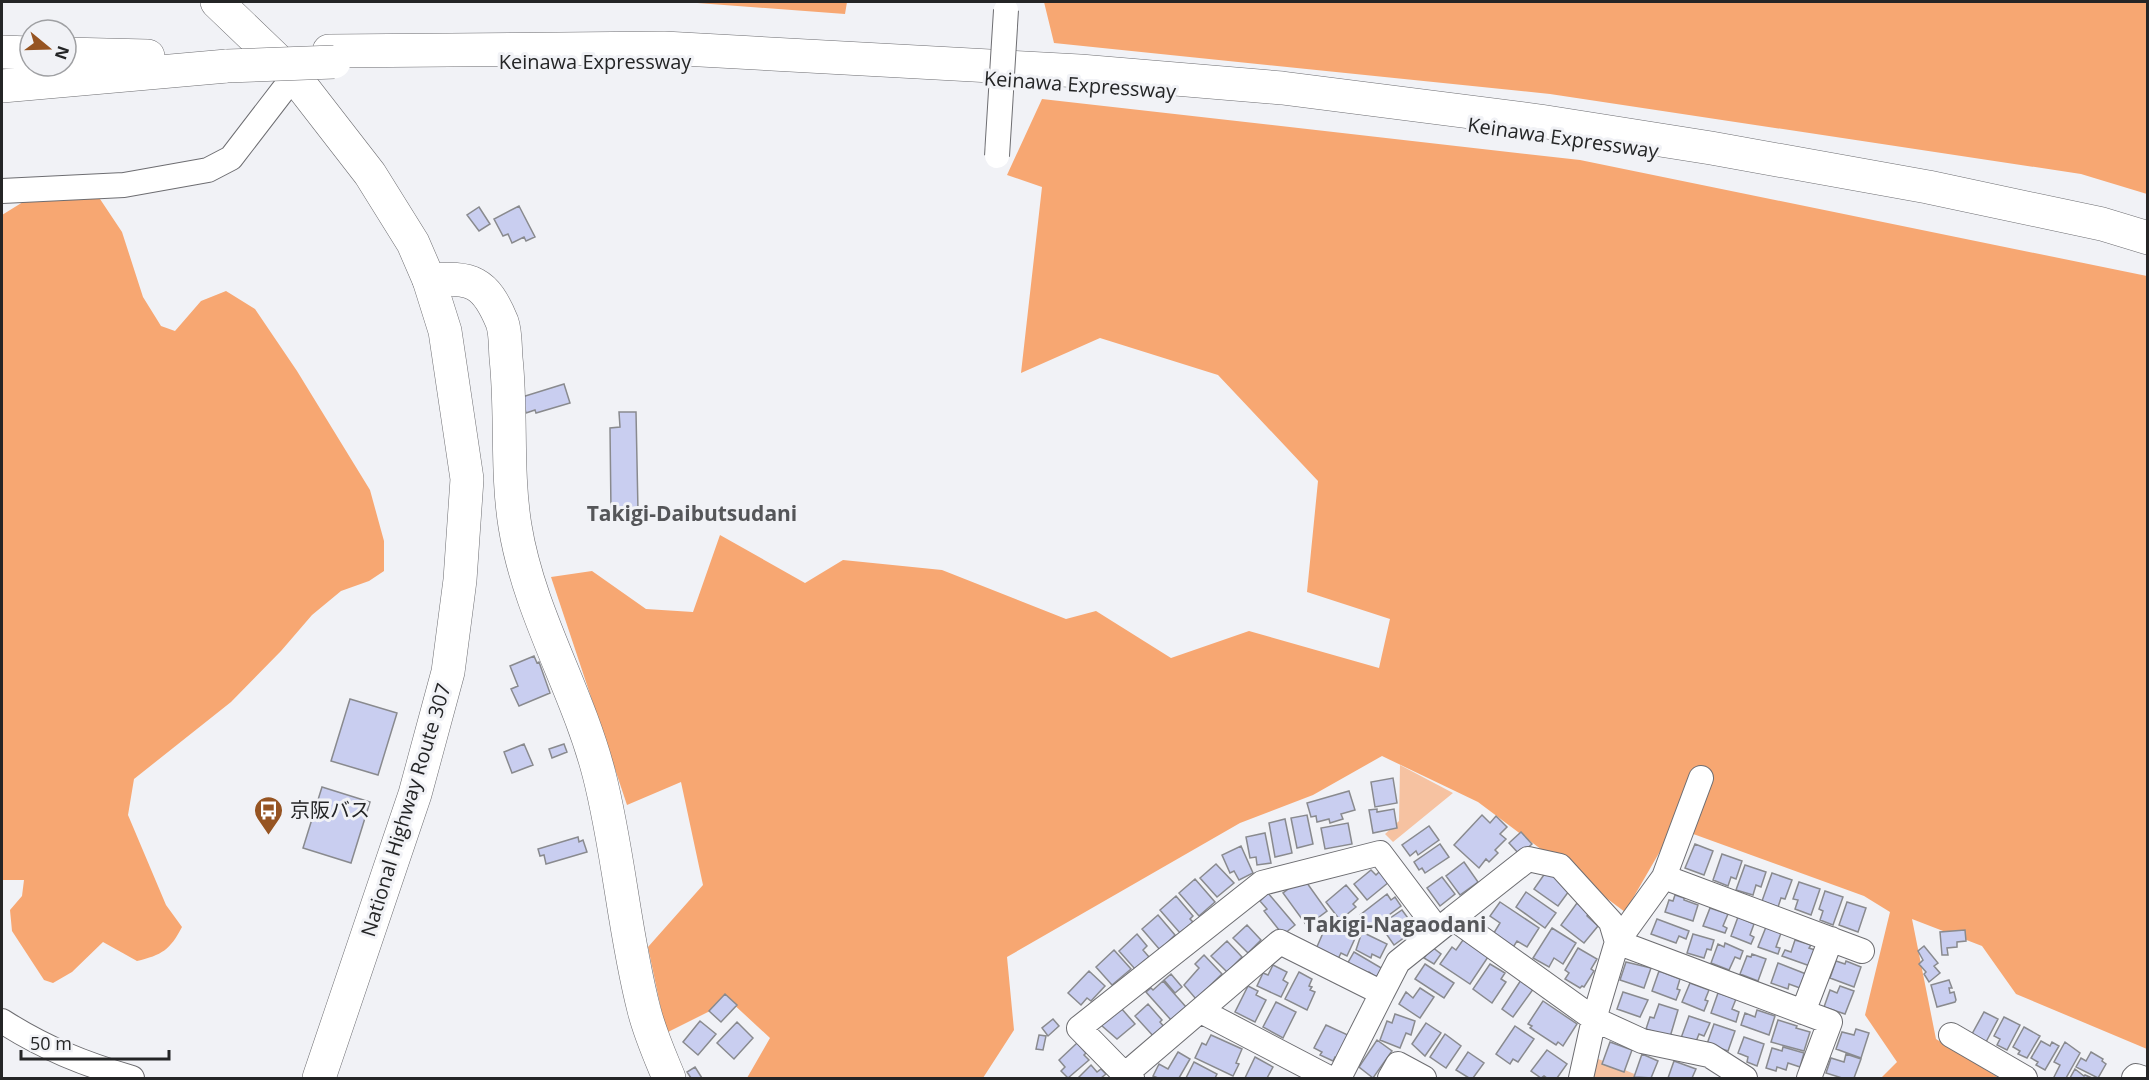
<svg xmlns="http://www.w3.org/2000/svg" width="2149" height="1080" viewBox="0 0 2149 1080" font-family="'Open Sans','Noto Sans JP',sans-serif">
	<rect width="100%" height="100%" fill="#f1f2f6"/>
	<path fill="#f6c2a1" d="M1400,765L1453,793L1393,842L1385,834L1399,821Z
		M1596,1058L1644,1078H1589Z"/>
	<path fill="#f7a772" d="M684,2H847L845,14Z
		M1044,2H2147V194L2081,174L1550,94L1054,43Z
		M1042,99L1580,160L2147,276V1049L2016,994L1982,946L1912,919L1936,1039L1999,1078H1881L1897,1062L1865,1015L1890,912L1864,896L1674,827L1625,912L1478,802L1382,756L1313,795L1240,823L1007,957L1014,1030L983,1078H747L770,1038L730,1001L666,1033L648,947L703,885L681,782L627,805L551,577L592,571L646,609L693,612L720,535L805,583L843,560L942,570L1066,619L1096,611L1171,658L1249,631L1379,668L1390,619L1307,592L1318,481L1218,375L1100,338L1021,373L1042,187L1007,175Z
		M55,192L98,196L122,232L143,297L161,326L175,331L201,301L226,291L255,309L297,371L370,490L384,541V571L369,581L341,591L312,615L281,651L231,702L134,779L128,815L166,905L182,927C170,950 162,955 137,961L103,942L72,972L53,983L44,980L12,931L10,910L22,896L24,880H2V215L23,202Z"/>
	<path fill="#c9cef0" stroke="#898a8e" stroke-width="1.5" d="M519,206L535,237L526,241L524,237L512,243L508,234L503,236L494,219Z
		M479,207L490,224L479,231L467,215Z
		M564,384L570,403L536,413L535,410L526,413L522,397Z
		M619,412H636L638,511H611L610,428L620,427Z
		M534,656L537,663L539,662L550,693L519,706L511,689L518,686L510,666Z
		M350,699L397,713L378,775L331,761Z
		M524,744L533,765L512,773L504,752Z
		M564,744L567,752L552,758L549,749Z
		M1393,778L1397,803L1375,807L1371,782Z
		M322,787L370,802L351,863L303,848Z
		M1349,791L1355,810L1341,814L1343,819L1330,823L1329,819L1317,822L1316,816L1311,817L1307,803Z
		M1377,809V812L1394,809L1397,828L1373,833L1369,810Z
		M1307,815L1313,844L1297,848L1291,818Z
		M1482,815L1490,823L1496,816L1507,827L1500,834L1506,839L1495,850L1498,853L1489,862L1486,859L1479,868L1454,845Z
		M1285,819L1292,853L1275,857L1269,823Z
		M1348,823L1352,844L1325,849L1321,828Z
		M1429,826L1439,840L1418,855L1416,851L1410,856L1402,845Z
		M1521,832L1532,844L1520,855L1509,843Z
		M1265,833L1271,863L1257,865L1256,857L1250,858L1246,837Z
		M578,837L579,842L583,840L587,852L546,864L544,855L540,856L538,849Z
		M1440,844L1449,857L1425,873L1422,868L1419,870L1414,862Z
		M1695,844L1713,851L1704,875L1685,868Z
		M1241,846L1253,873L1239,880L1234,871L1230,873L1222,855Z
		M1722,854L1742,861L1736,879L1731,877L1728,886L1713,880Z
		M1464,862L1478,882L1460,895L1446,876Z
		M1216,864L1234,883L1217,897L1200,878Z
		M1745,865L1766,872L1761,887L1756,885L1753,895L1736,890Z
		M1548,869L1569,891L1558,906L1534,889Z
		M1371,870L1376,875L1380,871L1389,882L1367,900L1354,884Z
		M1772,873L1792,880L1785,899L1781,898L1778,907L1762,901Z
		M1442,877L1455,894L1440,906L1427,888Z
		M1195,879L1215,902L1199,916L1179,893Z
		M1299,881L1303,885L1307,883L1327,911L1307,926L1283,893Z
		M1799,882L1820,889L1811,915L1795,909L1798,900L1793,899Z
		M1346,885L1358,899L1353,904L1356,907L1340,920L1326,902Z
		M1825,891L1843,897L1833,925L1820,920L1823,911L1819,909Z
		M1526,892L1556,913L1545,928L1516,907Z
		M1268,893L1295,925L1283,935L1264,911L1267,909L1260,901Z
		M1387,894L1391,900L1395,897L1401,906L1370,929L1360,915Z
		M1675,895L1684,898V900L1698,905L1693,921L1665,912L1669,900L1673,901Z
		M1176,896L1193,916L1190,919L1193,922L1180,933L1160,910Z
		M1500,902L1539,928L1527,947L1517,941L1512,949L1492,936L1500,923L1490,916Z
		M1847,902L1866,908L1858,932L1839,925Z
		M1577,903L1589,913L1587,916L1598,926L1584,943L1561,925Z
		M1710,908L1728,914L1723,926L1727,928L1725,933L1703,926Z
		M1402,910L1416,929L1394,945L1380,925Z
		M1158,915L1175,935L1160,950L1142,929Z
		M1738,917L1754,924L1750,935L1754,937L1751,944L1731,936Z
		M1657,919L1689,931L1686,939L1679,936L1676,943L1651,934Z
		M1247,925L1261,940L1248,953L1233,938Z
		M1338,925L1357,934L1347,956L1341,953L1338,959L1316,949L1326,926L1335,930Z
		M1766,927L1781,933L1776,947L1780,948L1778,954L1758,947Z
		M1552,928L1576,943L1563,964L1554,958L1549,967L1533,958Z
		M1965,930L1966,941L1957,942V947L1947,948L1948,955H1942L1940,932Z
		M1362,932L1387,944L1380,958L1372,954L1371,958L1356,950Z
		M1137,934L1147,946L1143,950L1149,957L1135,969L1119,951Z
		M1693,934L1714,940L1711,950L1707,949L1704,958L1687,953Z
		M1463,940L1488,957L1470,984L1440,964L1452,947L1456,950Z
		M1795,940L1811,945L1809,948L1815,950L1810,966L1782,956L1785,950L1791,952Z
		M1227,941L1242,957L1227,972L1211,956Z
		M1725,943L1743,951L1740,959L1735,957L1729,970L1711,963L1718,944L1724,947Z
		M1924,946L1938,963L1934,966L1940,973L1929,982L1924,974L1926,972L1919,964L1923,960L1918,951Z
		M1432,947L1441,954L1434,964L1424,958Z
		M1578,948L1597,959L1591,969L1594,971L1584,987L1582,986L1580,988L1565,979L1569,973L1565,970Z
		M1114,950L1131,969L1112,985L1096,967Z
		M1354,952L1383,969L1378,978L1369,972L1366,978L1346,966Z
		M1752,954L1766,959L1758,981L1740,974L1747,956L1751,957Z
		M1204,955L1222,974L1196,999L1184,985L1199,968L1195,964Z
		M1836,961L1845,964L1846,961L1861,967L1854,987L1830,978Z
		M1626,962L1651,968L1644,988L1620,980Z
		M1778,963L1806,974L1800,988L1789,984L1788,989L1771,983Z
		M1425,964L1454,983L1444,998L1415,979Z
		M1490,964L1505,973L1501,979L1506,982L1492,1003L1473,989Z
		M1273,965L1287,972L1283,980L1288,983L1281,997L1257,986L1263,973L1268,975Z
		M1089,971L1105,986L1091,1001L1087,998L1081,1005L1068,993Z
		M1659,971L1680,979L1677,989L1680,990L1676,1000L1652,991Z
		M1299,972L1312,979L1309,986L1312,987L1310,990L1315,992L1307,1010L1285,999Z
		M1171,974L1182,987L1175,993L1164,980Z
		M1521,980L1534,988L1513,1017L1502,1009Z
		M1949,980L1952,988H1949L1950,993L1954,992L1956,1000L1955,1002L1937,1007L1931,985Z
		M1163,981L1186,1007L1171,1020L1146,992L1151,988L1153,990Z
		M1690,983L1709,990L1705,1000L1708,1001L1704,1011L1682,1002Z
		M1248,986L1258,991L1256,995L1266,1000L1255,1022L1235,1012Z
		M1840,986L1854,991L1845,1014L1824,1007L1830,990L1837,993Z
		M1420,988L1434,997L1420,1018L1399,1004L1406,992L1413,998Z
		M1623,992L1648,1000L1640,1017L1617,1009Z
		M1718,993L1736,999L1732,1009L1739,1012L1736,1022L1711,1013Z
		M725,994L737,1005L721,1022L709,1011Z
		M1543,1001L1577,1024L1563,1046L1558,1042L1556,1045L1530,1028L1532,1026L1528,1024Z
		M1276,1002L1296,1012L1283,1038L1263,1027Z
		M1148,1004L1162,1020L1160,1022L1165,1028L1155,1038L1135,1016Z
		M1659,1004L1678,1010L1670,1037L1646,1029L1650,1017L1654,1018Z
		M1121,1008L1135,1024L1117,1039L1101,1025Z
		M1757,1010L1775,1016L1769,1035L1741,1025L1745,1013L1755,1017Z
		M1984,1012L1998,1019L1986,1042L1972,1034Z
		M1395,1014L1415,1021L1411,1035L1406,1033L1400,1048L1380,1040L1387,1021L1392,1023Z
		M1689,1016L1710,1023L1704,1036L1699,1034L1695,1044L1681,1038Z
		M2004,1017L2020,1025L2007,1050L1997,1045L2000,1039L1994,1036Z
		M1053,1019L1059,1026L1048,1036L1042,1028Z
		M1778,1020L1797,1026L1796,1028L1810,1032L1804,1051L1771,1042Z
		M700,1021L716,1034L698,1055L683,1042Z
		M737,1022L753,1038L734,1059L717,1043Z
		M1426,1023L1441,1033L1425,1056L1412,1044Z
		M1714,1024L1735,1031L1728,1051L1707,1044Z
		M1326,1025L1350,1036L1339,1059L1335,1057L1333,1061L1320,1055L1322,1052L1314,1048Z
		M1515,1026L1534,1039L1518,1062L1513,1059L1510,1064L1496,1054Z
		M2024,1027L2040,1036L2027,1058L2018,1054L2020,1051L2013,1047Z
		M1856,1029L1869,1033L1861,1058L1836,1049L1842,1032L1854,1035Z
		M1445,1034L1461,1046L1446,1068L1430,1057Z
		M1039,1035L1046,1036L1043,1050L1036,1049Z
		M1211,1035L1242,1049L1236,1063L1239,1064L1233,1076L1195,1058L1202,1043L1206,1045Z
		M1744,1037L1764,1044L1757,1066L1747,1062L1748,1057L1738,1053Z
		M1377,1040L1392,1051L1373,1078L1359,1067Z
		M2041,1041L2050,1046L2052,1042L2059,1046L2045,1070L2036,1065L2038,1062L2031,1058Z
		M1610,1042L1632,1050L1624,1072L1602,1064Z
		M2065,1042L2080,1053L2066,1078H2057L2054,1077L2060,1065L2054,1062Z
		M1077,1043L1086,1053L1084,1055L1089,1060L1068,1078L1061,1071L1065,1067L1059,1060Z
		M1783,1047L1804,1053L1800,1067L1788,1063L1786,1070L1777,1067L1776,1071L1766,1068L1772,1048L1782,1051Z
		M1547,1050L1567,1064L1557,1078H1547L1544,1076L1541,1078L1531,1071Z
		M1178,1052L1190,1059L1179,1078H1158L1153,1076L1159,1064L1168,1069Z
		M1468,1052L1484,1063L1473,1078H1469L1456,1070Z
		M2091,1052L2103,1059L2102,1061L2106,1064L2098,1078L2076,1067L2081,1058L2086,1061Z
		M1642,1054L1658,1061L1651,1078H1653L1634,1077Z
		M1846,1054L1861,1059L1854,1078H1842L1826,1073L1831,1058L1844,1062Z
		M1255,1057L1273,1067L1267,1078H1245Z
		M1674,1061L1696,1069L1692,1078H1668Z
		M1194,1062L1217,1074L1215,1078H1186Z
		M1091,1065L1097,1072L1101,1069L1106,1074L1101,1078H1078Z
		M695,1067L702,1078H691L687,1072Z
		M2075,1069L2084,1076L2085,1075L2092,1078H2070Z"/>
	<g fill="none" stroke-linecap="round" stroke-linejoin="round">
		<defs>
			<path id="street" d="M2,191L124,185L208,170L231,158L294,76
				M1664,877L1862,951
				M1453,918L1528,859L1560,866L1611,922L1617,942L1830,1022L1809,1078
				M1201,1011L1329,1078
				M1803,1012L1831,939
				M2,1021C44,1048 84,1064 132,1078
				M1951,1035L2025,1078
				M1121,1078L1280,942L1382,993L1398,962L1453,918L1594,1019L1642,1041L1709,1055L1745,1078
				M1132,1078L1125,1075L1079,1028L1262,883L1380,853L1438,930
				M1339,1078L1382,993
				M1390,1078L1398,1064L1424,1078
				M1581,1078L1594,1019L1617,942L1664,877L1701,778
				M2134,1078L2136,1076L2142,1078"/>
			<path id="secondary" d="M429,280C472,277 485,281 502,322C506,333 505,347 506,358C512,414 506,470 515,526C529,613 577,689 599,774C619,852 624,933 644,1010C650,1034 660,1056 669,1078"/>
			<path id="highway" d="M217,2L294,76L370,174L413,243L429,280L445,331L467,479L460,580L448,672L415,794L319,1078
				M329,51L664,48L1080,71L1282,88L1540,121L1711,148L1928,187L2102,224L2148,238
				M2,52L30,53
				M66,54L148,56
				M2,86L227,66"/>
		</defs>
		<use href="#street" stroke="#6d6d71" stroke-width="26"/>
		<use href="#secondary" stroke="#6d6d71" stroke-width="34"/>
		<use href="#highway" stroke="#6d6d71" stroke-width="34"/>
		<use href="#street" stroke="#fff" stroke-width="24"/>
		<use href="#secondary" stroke="#fff" stroke-width="33"/>
		<use href="#highway" stroke="#fff" stroke-width="33"/>
		<defs>
			<path id="street-bridge" d="M997,156L1006,10"/>
			<path id="highway-bridge" d="M227,66L334,62"/>
		</defs>
		<use href="#street-bridge" stroke="#6d6d71" stroke-width="26" stroke-linecap="butt"/>
		<use href="#highway-bridge" stroke="#6d6d71" stroke-width="34" stroke-linecap="butt"/>
		<use href="#street-bridge" stroke="#fff" stroke-width="24"/>
		<use href="#highway-bridge" stroke="#fff" stroke-width="33"/>
	</g>
	<defs>
		<symbol id="bus-pin" viewBox="-11 -11 22 30"><path d="M0 17L-7.5 6A9.5 9.5 0 1 1 7.5 6Z" fill="#965422" stroke="#f1f2f6"/><path d="M-5-6H5V4H4V6H2V4H-2V6H-4V4H-5ZM-3.5-4V0h7V-4ZM-3.5 1.2v1.5H-2V1.2ZM2 1.2v1.5H3.5V1.2Z" fill="#fff"/></symbol>
	</defs>
	<g fill-rule="evenodd">
		<use href="#bus-pin" x="252" y="794" width="33" height="45"/>
	</g>
	<g text-anchor="middle" stroke-width="6" stroke-linejoin="round" paint-order="stroke">
		<g font-size="20" fill="#242526" stroke="#f1f2f6">
			<text x="595" y="69">Keinawa Expressway</text>
			<text transform="translate(1080 85) rotate(4)" y="7">Keinawa Expressway</text>
			<text transform="translate(1563 138) rotate(8)" y="7">Keinawa Expressway</text>
			<text transform="translate(406 810) rotate(-73)" y="7">National Highway Route 307</text>
		</g>
		<g font-size="20" fill="#242526" stroke="#f1f2f6" text-anchor="start">
			<text x="290" y="817">京阪バス</text>
		</g>
		<g font-size="21" font-weight="bold" fill="#555659" stroke="#f1f2f6">
			<text x="692" y="521">Takigi-Daibutsudani</text>
			<text x="1395" y="932">Takigi-Nagaodani</text>
		</g>
	</g>
	<rect width="2149" height="1080" fill="none" stroke="#242526" stroke-width="6"/>
	<g transform="translate(48 48) rotate(109)"><circle r="28" fill="#f1f2f6" stroke="#9fa0a3" stroke-width="1.5"/>
	<path d="M0-4.5L10 22L0 15L-10 22Z" fill="#965422"/>
	<text y="-9" font-size="16" font-weight="bold" text-anchor="middle" fill="#242526">N</text>
	</g>
	<path d="M21 1050v9h148v-9" fill="none" stroke="#242526" stroke-width="3"/>
	<text x="30" y="1050" font-size="18" fill="#242526" stroke="#f1f2f6" stroke-width="4.5" paint-order="stroke">50 m</text>
</svg>
